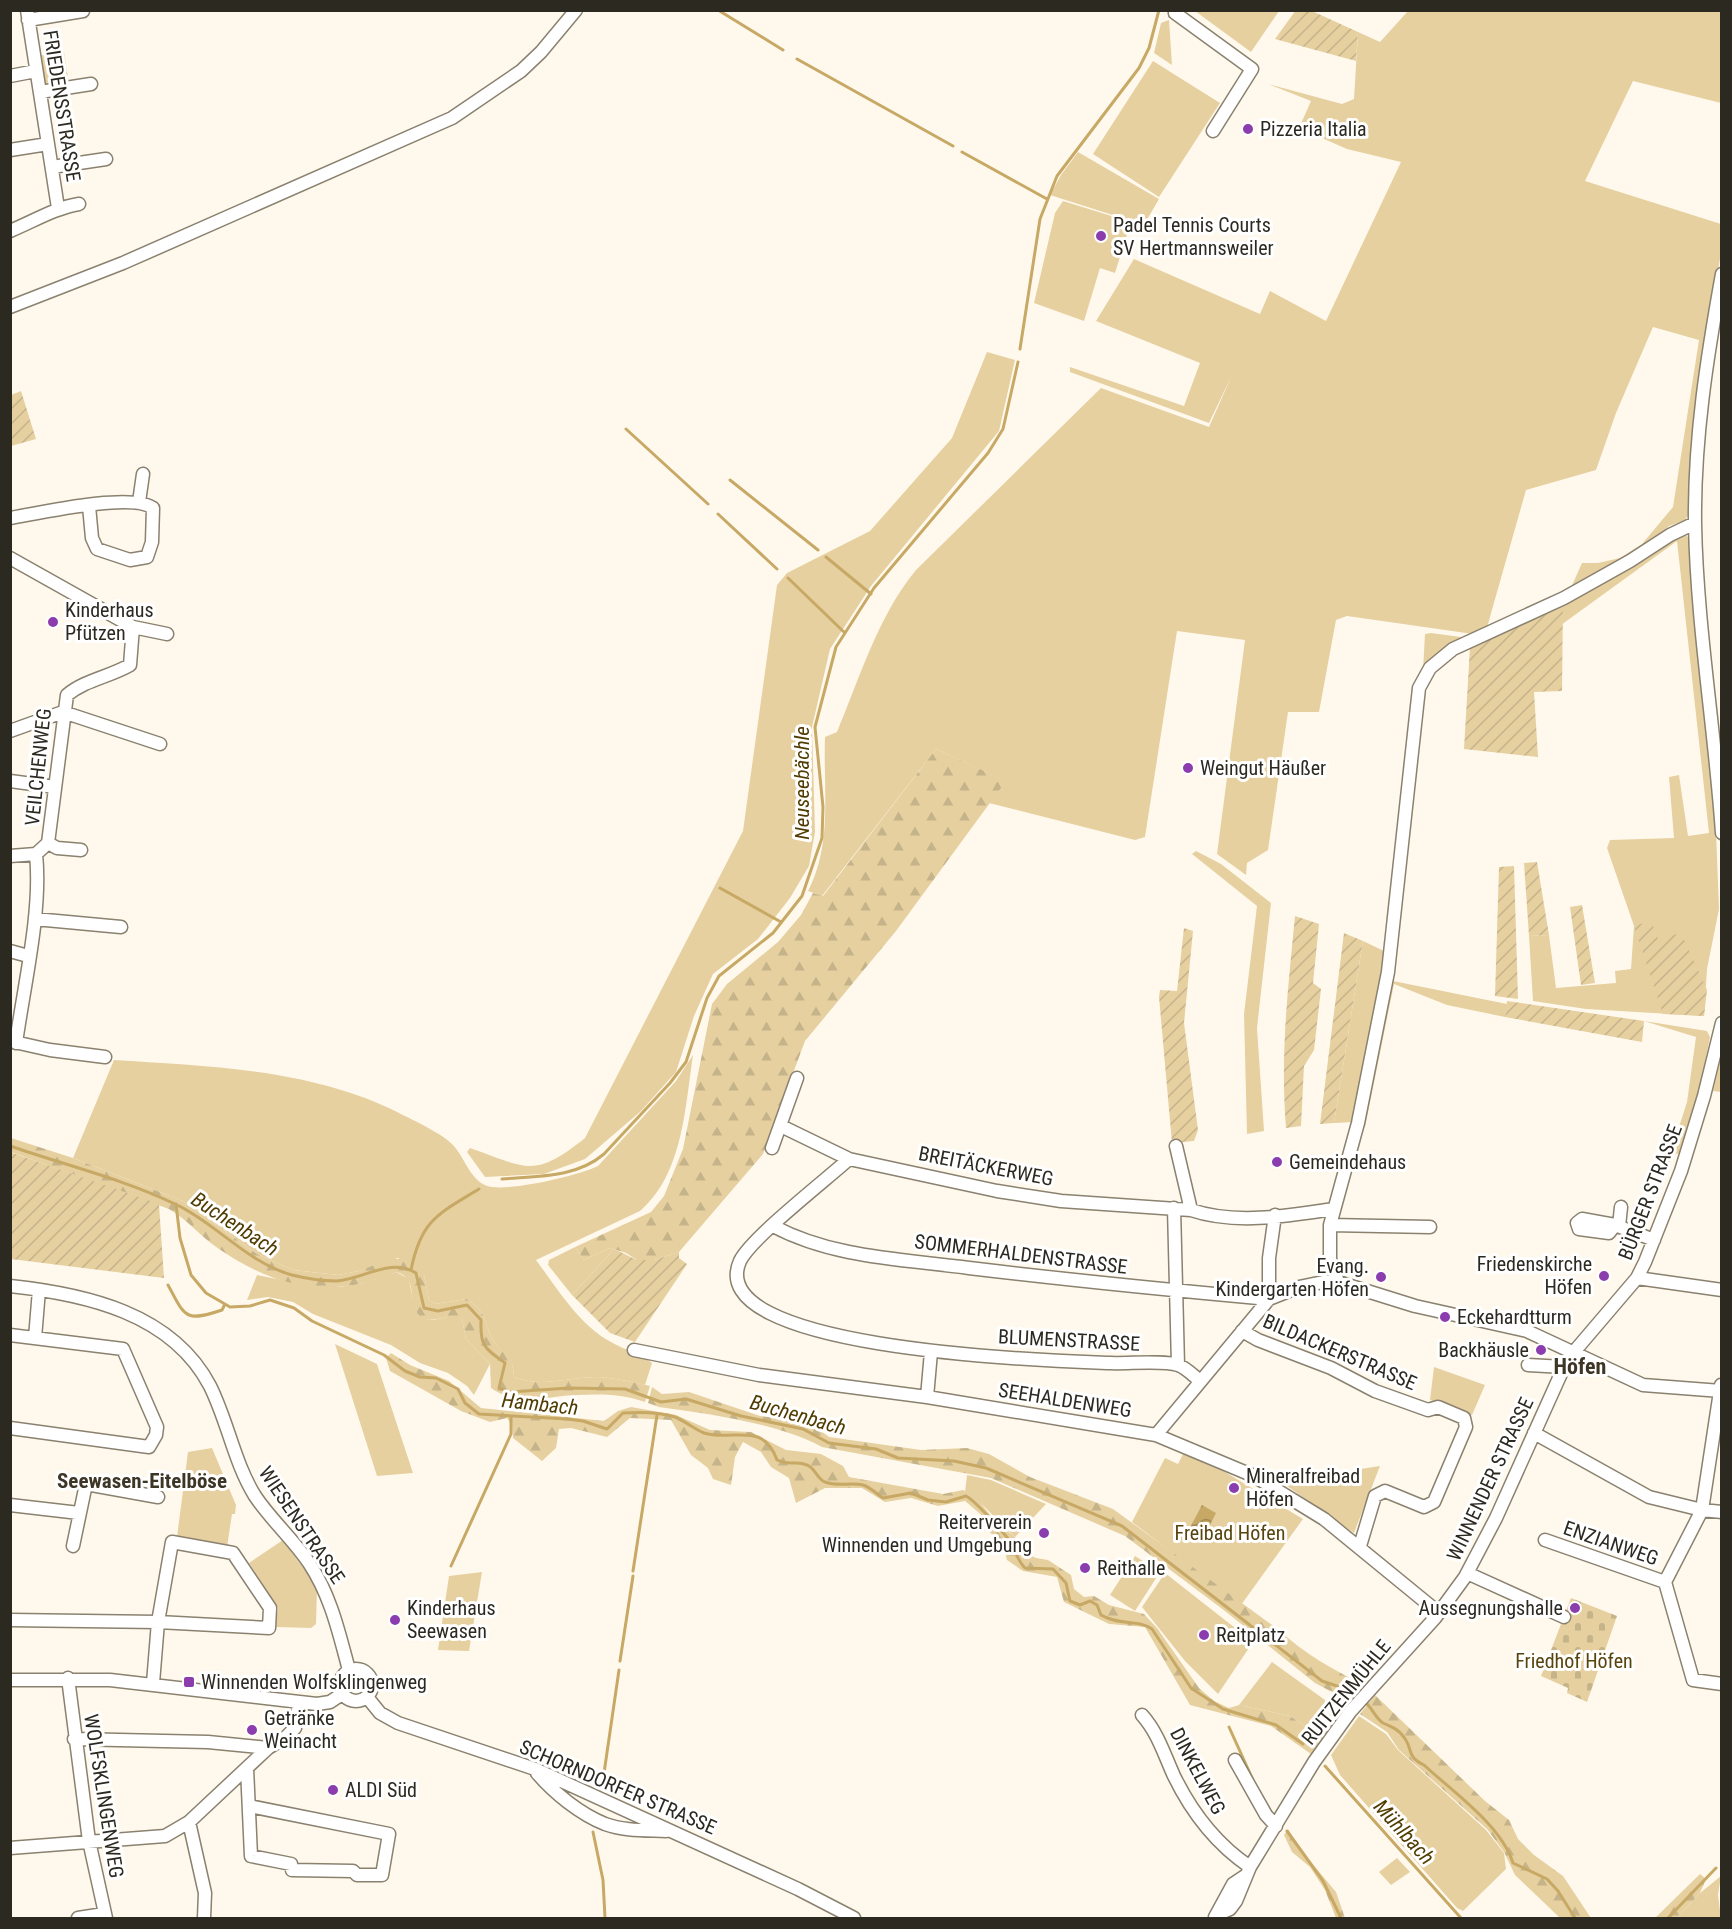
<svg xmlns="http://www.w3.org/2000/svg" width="1732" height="1929" viewBox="0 0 1732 1929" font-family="'Roboto Condensed',sans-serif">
	<defs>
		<pattern id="forest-firs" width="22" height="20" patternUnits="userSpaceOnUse" patternTransform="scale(1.5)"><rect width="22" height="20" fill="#e6d0a0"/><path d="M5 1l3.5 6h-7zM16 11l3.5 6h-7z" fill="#c5b38a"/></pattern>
		<pattern id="cemetery-stones" width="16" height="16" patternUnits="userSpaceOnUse" patternTransform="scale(1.5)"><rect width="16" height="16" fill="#e6d0a0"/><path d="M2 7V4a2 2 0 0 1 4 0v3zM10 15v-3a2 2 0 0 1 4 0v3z" fill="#c5b38a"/></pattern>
		<pattern id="garden-furrows" width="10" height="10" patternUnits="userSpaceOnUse" patternTransform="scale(1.5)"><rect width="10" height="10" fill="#e6d0a0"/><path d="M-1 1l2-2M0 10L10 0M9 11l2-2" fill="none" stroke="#c5b38a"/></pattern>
		<pattern id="water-waves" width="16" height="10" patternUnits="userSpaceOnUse" patternTransform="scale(1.5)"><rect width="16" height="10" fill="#c7a965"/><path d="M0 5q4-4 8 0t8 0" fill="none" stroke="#a28a53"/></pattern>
	</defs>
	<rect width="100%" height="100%" fill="#fff9ed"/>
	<path fill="#e6d0a0" d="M1195,11L1279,10V11L1251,52Z
		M1408,11H1721V103L1633,81L1585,181L1721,224V253L1706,339L1690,512L1685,520L1669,526L1650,546L1569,592L1582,563H1598L1620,558L1642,544L1673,507L1699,340L1653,327L1616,413L1596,470L1526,490L1486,631L1473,634L1347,616L1336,620L1319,712H1288L1268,850L1247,863L1246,875L1217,854L1245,640L1177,631L1145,837L1135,840L989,803L1005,781L936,749L822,896L808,891C833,843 823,789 825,737L837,732C860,677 878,616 916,570L1101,388L1209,427L1232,375L1209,423L1070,372V367L1184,406L1200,363L1096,321L1134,259L1260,314L1270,291L1326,321L1401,162L1347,149L1299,128L1311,101L1268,84L1342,104L1354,99L1358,32L1380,42Z
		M1169,20L1172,65L1154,53L1161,23Z
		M64,52L69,84L43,88L38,56Z
		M1153,61L1220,103L1159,197L1093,154Z
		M1078,152L1159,199L1144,225L1050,195L1061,175Z
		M1063,201L1131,222L1115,273L1100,268L1084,321L1034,303L1055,213Z
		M987,352L1015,360L999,431L871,586L830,649L812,727L815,832L809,866L790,898L758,939L713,974L694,1016L676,1072L640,1112L585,1159L544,1174L485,1177L467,1152L470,1148C527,1168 534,1179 585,1138L743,831L777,585L787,573L870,531L952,438Z
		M1682,532L1690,539L1716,832L1719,909L1707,969L1704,1016L1586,1009L1533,1001L1529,936L1549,935L1556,988L1616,983L1615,971L1631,969L1634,926L1607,848L1610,840L1674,838L1669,777L1679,775L1688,836L1709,833L1677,541L1561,625L1563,603L1654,553Z
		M1431,633L1468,638L1423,670L1425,634Z
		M1196,851L1221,864L1271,903L1257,1028L1264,1131L1247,1134L1244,1014L1257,906L1192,854Z
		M1363,941L1384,951L1388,956L1354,1122L1334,1123Z
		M1393,981L1507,1004L1505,1017L1447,1005L1394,984L1365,1127L1361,1125Z
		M1644,1021L1707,1031L1710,1037L1695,1115L1684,1151L1674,1155L1666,1168L1687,1102L1696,1037Z
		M693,1055C685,1108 683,1174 640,1211L536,1260C557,1288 579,1325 611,1342C624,1350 640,1353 652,1363L645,1385C630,1381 614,1378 598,1377C571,1377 539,1388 514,1377C513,1351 502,1357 492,1338C481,1317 490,1316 467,1299L435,1304L429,1300L424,1275L398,1258L359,1271L338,1275L293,1270L257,1254L183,1201L73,1158L114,1060C208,1066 313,1069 399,1113C413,1120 443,1134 453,1145C466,1159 471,1184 492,1187C515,1190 577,1176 598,1166L676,1081Z
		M1721,1056V1092L1713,1091Z
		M575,1247L584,1260L610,1248L614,1249L572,1295L548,1265L549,1260Z
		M396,1272L408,1278C413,1292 413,1321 433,1320C441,1319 448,1316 457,1316L462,1319L466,1339L490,1364L474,1395L467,1386L448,1373L420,1363L391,1345L313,1314L293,1302L268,1297L247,1300L257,1275C320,1287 334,1296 396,1272Z
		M335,1344L377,1364L413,1473L377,1476Z
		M1434,1367L1485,1385L1472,1415L1430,1400Z
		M212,1448L236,1505L235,1514H232L227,1547L177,1537L188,1452Z
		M1184,1452L1210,1463L1303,1519L1241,1605L1132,1522L1165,1458L1178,1464Z
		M1380,1466L1354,1533L1270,1474L1290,1472L1328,1474Z
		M967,1475L991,1480L1046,1504L1015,1537C1000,1525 979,1497 965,1492Z
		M283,1540L317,1587L316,1624L311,1628L275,1627L278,1608L249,1563Z
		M1135,1556L1160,1572L1135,1611L1110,1595Z
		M482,1572L469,1651L438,1650L449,1576Z
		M1165,1573L1253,1642L1218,1694L1185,1661L1142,1607Z
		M1272,1662L1325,1700L1326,1711L1312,1731L1290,1716L1239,1705Z
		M1359,1716L1386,1734L1398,1750L1486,1830L1504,1853L1506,1869L1463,1911L1457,1908L1340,1775L1331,1755Z
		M1397,1858L1410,1872L1391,1885L1379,1872Z
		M1721,1876L1718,1895L1721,1918H1677L1700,1893Z"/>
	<path fill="url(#forest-firs)" d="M936,749L1006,781L896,931L805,1041L763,1154L679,1252L654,1260H637L626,1253L610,1248L584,1260L575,1247L651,1212L664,1196L683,1149L712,1004L727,984L778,942L801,915L813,893L823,896Z
		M11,1138L73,1158L183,1201L257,1254L293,1270L338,1275L359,1271L390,1259H408L419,1265L424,1275L429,1300L435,1304L467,1299C490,1316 481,1317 492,1338C503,1358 512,1348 514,1377C539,1388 571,1377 598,1377C616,1378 633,1382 650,1386L645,1402C622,1394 601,1394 577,1395C547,1396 518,1407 491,1388L490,1364L466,1339L462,1319C449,1311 429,1328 418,1314C408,1301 418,1277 396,1272C332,1300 276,1288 219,1249C201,1237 188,1220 169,1209L11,1152Z
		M391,1353L410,1365L449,1381L481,1408L604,1421L618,1411L631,1407L676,1415L710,1430L751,1432L786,1450L821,1454L843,1466L849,1477L943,1494L963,1490L974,1495L997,1523L1015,1537L1024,1552L1036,1558L1048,1560L1071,1575L1074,1589L1084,1597L1094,1596L1109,1605L1144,1614L1157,1628L1199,1688L1214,1701L1229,1708L1239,1705L1290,1716L1312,1731H1318L1333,1710L1339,1709V1716L1311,1754L1271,1726L1190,1705L1145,1627L1109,1624L1064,1602L1057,1577L1023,1571L1007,1560L1003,1544L986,1529L985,1518L965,1501L938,1506L911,1498L885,1502L862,1488H825L796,1503L789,1478L771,1467L761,1452L743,1442L735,1457L731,1485L713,1479L708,1468L691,1455L671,1420L630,1418L607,1437L571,1428L559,1429L556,1448L542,1461L513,1438L512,1426L507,1418L490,1422L461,1411L390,1371L386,1358Z
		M652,1387L662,1394L689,1392L760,1416L792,1420L817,1428L829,1437L921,1450L967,1448L989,1454L1030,1477L1113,1509L1279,1630C1304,1654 1332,1668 1362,1685L1349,1701L1315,1683L1225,1611L1125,1536L991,1478L822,1447C777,1423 710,1414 659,1407L648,1403Z
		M1375,1695L1485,1801L1509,1820L1518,1839L1534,1855L1563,1876L1591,1918H1560L1515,1875L1504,1852L1487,1829L1399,1750L1387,1732L1360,1714Z
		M1288,1829L1300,1849L1336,1892L1345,1918H1336L1325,1890L1310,1867L1292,1852L1284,1835Z
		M1700,1874L1706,1879L1700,1893L1677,1918H1655Z"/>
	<path fill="url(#cemetery-stones)" d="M1571,1598L1617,1616L1587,1702L1567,1693L1568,1688L1541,1676Z"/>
	<path fill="url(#garden-furrows)" d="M1296,10L1312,11L1358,32L1356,61L1275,39Z
		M21,391L36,439L11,446V395Z
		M1563,603L1562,691L1534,692L1538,757L1464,749L1470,647Z
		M1537,862L1549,935L1529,936L1524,863Z
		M1514,866L1518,999L1495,996L1499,867Z
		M1582,905L1595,983L1581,985L1570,907Z
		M1295,916L1319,924L1313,983L1321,989L1314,1050L1304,1066L1301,1126L1286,1128C1280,1054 1288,989 1295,916Z
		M1651,921L1658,939L1681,933L1707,990L1704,1016L1663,1014L1634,926Z
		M1184,928L1193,931L1184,1023L1198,1130L1194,1141L1172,1143L1159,997L1160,990L1177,991Z
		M1344,933L1363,941L1334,1123L1320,1124Z
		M1507,1001L1644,1021L1642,1042L1505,1017Z
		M10,1152L159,1204L164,1278L11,1259Z
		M614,1249L637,1260H654L679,1252V1258L687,1264L635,1342L610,1333L572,1295Z"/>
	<path fill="url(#water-waves)" d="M1202,1505L1216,1513L1201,1543L1186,1535Z"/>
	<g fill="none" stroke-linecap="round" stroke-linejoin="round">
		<path stroke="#c7a965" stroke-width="3" d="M718,10L783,50
			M797,59L953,146
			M962,152L1047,199
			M1020,349L1040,219L1057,176L1139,68L1149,48L1159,10
			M626,429L708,504
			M730,480L818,550
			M718,514L777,569
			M826,557L871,594
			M788,578L845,633
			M720,888L781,922
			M10,1146C65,1165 123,1179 175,1204C216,1223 246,1262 292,1275C304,1278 324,1281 337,1281C365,1279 389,1257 416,1273L424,1308L438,1311L467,1305L481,1320C480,1346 484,1348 505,1363L499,1388L510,1392L569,1388L625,1389L661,1402L686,1399L741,1416L803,1429L829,1443L876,1449L898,1458L954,1461L986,1468L1122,1526L1322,1681L1346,1689L1359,1698
			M502,1179C537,1176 576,1178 604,1154L670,1083L686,1062L707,998L719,976L773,933L802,896L822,838L823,807L815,727L836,647L874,588L988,453L1003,429L1018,362
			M176,1204L180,1238L191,1275L206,1293L230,1307L250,1306L270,1300L294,1308L312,1321L384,1355L405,1371L420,1377L436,1378L458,1389L465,1403L479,1414L567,1419L583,1421L607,1429L623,1413C638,1412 660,1412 675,1417C685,1421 694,1429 704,1433C732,1442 763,1420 777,1460C790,1466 793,1461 804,1464C815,1466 816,1478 825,1482C838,1487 851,1482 863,1485C870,1487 877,1494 883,1498L911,1493L928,1500L946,1502L966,1496C974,1500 999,1528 1006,1536C1014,1545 1016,1559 1025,1568L1053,1569L1066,1583L1070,1601L1080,1605L1090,1601L1097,1605L1101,1615C1120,1626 1138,1619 1152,1629L1191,1688L1223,1709L1276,1725L1303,1744
			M411,1270C421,1220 438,1214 479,1189
			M168,1285C185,1316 184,1323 222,1310L225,1304
			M451,1566L511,1434V1416
			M633,1571L657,1415
			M620,1661L633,1576
			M1364,1701C1372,1707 1375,1718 1383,1723C1391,1727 1397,1728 1403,1736C1414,1749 1405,1756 1424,1765C1453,1792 1501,1825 1513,1863L1547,1879L1558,1891L1575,1918
			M1229,1727L1253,1780
			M1325,1766L1461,1918
			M603,1780L619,1670
			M1287,1831L1323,1881L1341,1918
			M593,1832L603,1880L605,1918
			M1668,1918L1716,1868"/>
		<defs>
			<path id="minor" d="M27,10L58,208
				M1176,10L1175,13L1252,69L1213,131
				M28,20L83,11
				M10,76L36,71
				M40,92L91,84
				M10,150L48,144
				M52,167L106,159
				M10,231C34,221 55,208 79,204
				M1722,274C1707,357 1694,439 1695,524C1697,627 1715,730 1722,833
				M10,307L123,263L452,118L521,71L541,52L576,10
				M139,502L143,474
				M10,518C39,513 132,492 153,508L152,542L147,557L130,560L97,549L92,538L89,506
				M10,558L133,627L167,634
				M10,731L63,712L160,744
				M10,781L55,787
				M48,843L57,848L81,850
				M10,856L36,854L48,843L67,695C85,680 109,677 130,665L133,627
				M35,919L121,927
				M10,951L28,956
				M10,1041L50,1050L105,1057
				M16,1043C24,985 42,911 36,854
				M781,1126L849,1159L997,1191L1061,1201L1191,1210C1235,1225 1288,1216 1333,1209
				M1176,1146L1191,1210
				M772,1148L797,1078
				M849,1159C827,1179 751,1238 740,1261C699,1352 1062,1361 1110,1363C1126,1364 1164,1360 1178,1365C1185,1367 1194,1376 1200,1381
				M1174,1208L1178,1365
				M1330,1225L1430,1227
				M1615,1225L1609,1233L1579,1229L1577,1223L1582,1219L1615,1225L1654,1240
				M773,1226C833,1258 902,1259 969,1268C1069,1280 1169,1290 1269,1299V1258L1275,1215
				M1619,1226L1621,1207
				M1637,1278L1722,1290
				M1338,1282L1330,1259V1225L1358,1123L1388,972L1419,688L1430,668L1453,649L1564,598L1630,561L1670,535L1695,523
				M10,1286C85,1294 172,1313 210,1386C228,1422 234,1462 255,1496C271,1520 293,1539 309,1563C331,1596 339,1633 349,1670
				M1242,1331L1258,1340L1331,1368L1375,1391L1428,1410L1438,1407L1464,1418L1466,1427L1434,1502L1424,1507L1385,1491L1375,1496L1360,1546
				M10,1335L123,1349L157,1427L156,1435L149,1447L10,1428
				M35,1338L39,1290
				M634,1350L759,1375L927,1397L1156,1435L1254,1476L1324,1519L1439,1613
				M1528,1365L1564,1367
				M1721,1385L1702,1510L1665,1582L1693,1680L1722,1684
				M927,1397L931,1352
				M1534,1433L1649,1497L1702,1510L1722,1512
				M1156,1435L1269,1299L1299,1287L1323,1282H1338L1415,1306L1527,1331L1643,1385L1721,1391
				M10,1505L79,1513
				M1545,1540L1665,1582
				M73,1546L86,1484L158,1497
				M1467,1573L1564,1617
				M10,1620L158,1622L269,1628L270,1608L233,1553L172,1542L158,1622L153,1683
				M340 1685a16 16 0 1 1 32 0a16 16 0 1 1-32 0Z
				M68,1678L89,1841L106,1918
				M10,1680H110L317,1704L330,1702L342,1694
				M367,1697L380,1713L398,1723L535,1769L798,1889L854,1918
				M1142,1715C1158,1733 1164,1754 1174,1776C1192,1813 1216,1844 1250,1867
				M74,1739L208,1742L268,1748
				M1235,1760L1266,1815L1276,1826
				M247,1768L251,1856L291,1864L292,1870L353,1871L357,1875H382L389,1834L249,1806
				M537,1773C554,1793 580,1814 605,1824C624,1831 646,1830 666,1831
				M189,1822L205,1893L204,1918
				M10,1848L165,1836L189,1822L268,1748L286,1737L295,1728L299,1704
				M1216,1915L1230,1909L1236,1901L1250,1867L1314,1762L1350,1712L1435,1618L1465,1577L1496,1518L1564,1367L1573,1353L1637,1278L1645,1262L1681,1171L1704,1096L1722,1023
				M1215,1917L1233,1884L1245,1876
				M78,1918L104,1914"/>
		</defs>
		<use href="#minor" stroke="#8a816f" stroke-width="15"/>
		<use href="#minor" stroke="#fff" stroke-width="12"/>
	</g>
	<g fill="#8b3cad" stroke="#fff" stroke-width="2">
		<circle cx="1248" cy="129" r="6"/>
		<circle cx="1101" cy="236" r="6"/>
		<circle cx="53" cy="622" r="6"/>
		<circle cx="1188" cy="768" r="6"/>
		<circle cx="1277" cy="1162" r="6"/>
		<circle cx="1604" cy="1276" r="6"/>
		<circle cx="1381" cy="1277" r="6"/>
		<circle cx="1445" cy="1317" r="6"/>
		<circle cx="1541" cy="1350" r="6"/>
		<circle cx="1234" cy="1488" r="6"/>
		<circle cx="1044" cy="1533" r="6"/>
		<circle cx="1085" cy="1568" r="6"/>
		<circle cx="1575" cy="1608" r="6"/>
		<circle cx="395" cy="1620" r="6"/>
		<circle cx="1204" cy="1635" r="6"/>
		<rect x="183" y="1676" width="12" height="12" rx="3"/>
		<circle cx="252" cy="1730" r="6"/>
		<circle cx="333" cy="1790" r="6"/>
	</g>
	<g text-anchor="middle" stroke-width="6" stroke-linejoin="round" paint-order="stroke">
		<g font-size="20" fill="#2c2921" stroke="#fff">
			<text transform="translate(62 106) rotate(81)" y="7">FRIEDENSSTRASSE</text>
			<text transform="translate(38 767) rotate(-84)" y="7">VEILCHENWEG</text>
			<text transform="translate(986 1166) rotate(11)" y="7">BREITÄCKERWEG</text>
			<text transform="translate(1650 1192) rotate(-69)" y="7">BÜRGER STRASSE</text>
			<text transform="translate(1021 1254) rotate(7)" y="7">SOMMERHALDENSTRASSE</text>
			<text transform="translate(1069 1340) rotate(3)" y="7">BLUMENSTRASSE</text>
			<text transform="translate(1340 1352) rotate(23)" y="7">BILDACKERSTRASSE</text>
			<text transform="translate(1065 1400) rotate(9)" y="7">SEEHALDENWEG</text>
			<text transform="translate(1490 1479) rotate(-65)" y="7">WINNENDER STRASSE</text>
			<text transform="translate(302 1525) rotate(56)" y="7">WIESENSTRASSE</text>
			<text transform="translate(1611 1543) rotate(19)" y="7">ENZIANWEG</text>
			<text transform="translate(1346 1692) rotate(-51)" y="7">RUITZENMÜHLE</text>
			<text transform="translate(1198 1771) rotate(62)" y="7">DINKELWEG</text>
			<text transform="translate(618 1787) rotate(23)" y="7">SCHORNDORFER STRASSE</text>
			<text transform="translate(104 1796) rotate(81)" y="7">WOLFSKLINGENWEG</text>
		</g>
		<g font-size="20" fill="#2c2921" stroke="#fff" text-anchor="start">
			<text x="1260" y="136">Pizzeria Italia</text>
			<text x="1113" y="232">Padel Tennis Courts<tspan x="1113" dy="23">SV Hertmannsweiler</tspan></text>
			<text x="65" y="617">Kinderhaus<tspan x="65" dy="23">Pfützen</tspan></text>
			<text x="1200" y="775">Weingut Häußer</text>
			<text x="1289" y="1169">Gemeindehaus</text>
			<text x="1592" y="1271" text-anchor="end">Friedenskirche<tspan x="1592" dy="23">Höfen</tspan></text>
			<text x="1369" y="1273" text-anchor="end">Evang.<tspan x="1369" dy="23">Kindergarten Höfen</tspan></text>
			<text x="1457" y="1324">Eckehardtturm</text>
			<text x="1529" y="1357" text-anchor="end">Backhäusle</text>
			<text x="1246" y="1483">Mineralfreibad<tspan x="1246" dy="23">Höfen</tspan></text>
			<text x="1032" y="1529" text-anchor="end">Reiterverein<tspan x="1032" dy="23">Winnenden und Umgebung</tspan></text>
			<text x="1097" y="1575">Reithalle</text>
			<text x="407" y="1615">Kinderhaus<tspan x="407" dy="23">Seewasen</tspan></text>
			<text x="1563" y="1615" text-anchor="end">Aussegnungshalle</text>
			<text x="1216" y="1642">Reitplatz</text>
			<text x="201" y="1689">Winnenden Wolfsklingenweg</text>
			<text x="264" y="1725">Getränke<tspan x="264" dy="23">Weinacht</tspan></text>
			<text x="345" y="1797">ALDI Süd</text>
		</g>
		<g font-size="20" fill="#58440d" stroke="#fff">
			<text x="1230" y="1540">Freibad Höfen</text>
			<text x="1574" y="1668">Friedhof Höfen</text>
		</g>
		<g font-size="21" font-style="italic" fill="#503b01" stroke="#fff">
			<text transform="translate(802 783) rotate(-90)" y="7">Neuseebächle</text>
			<text transform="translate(235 1224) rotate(33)" y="7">Buchenbach</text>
			<text transform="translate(540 1404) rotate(6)" y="7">Hambach</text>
			<text transform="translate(798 1415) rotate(16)" y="7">Buchenbach</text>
			<text transform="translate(1404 1832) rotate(48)" y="7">Mühlbach</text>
		</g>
		<g font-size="21" font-weight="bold" fill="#3d3626" stroke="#fff">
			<text x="142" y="1488">Seewasen-Eitelböse</text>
		</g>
		<g font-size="22" font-weight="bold" fill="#3d3626" stroke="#fff">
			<text x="1580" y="1374">Höfen</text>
		</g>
	</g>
	<rect width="1732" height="1929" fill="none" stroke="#2c2921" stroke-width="24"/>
</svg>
